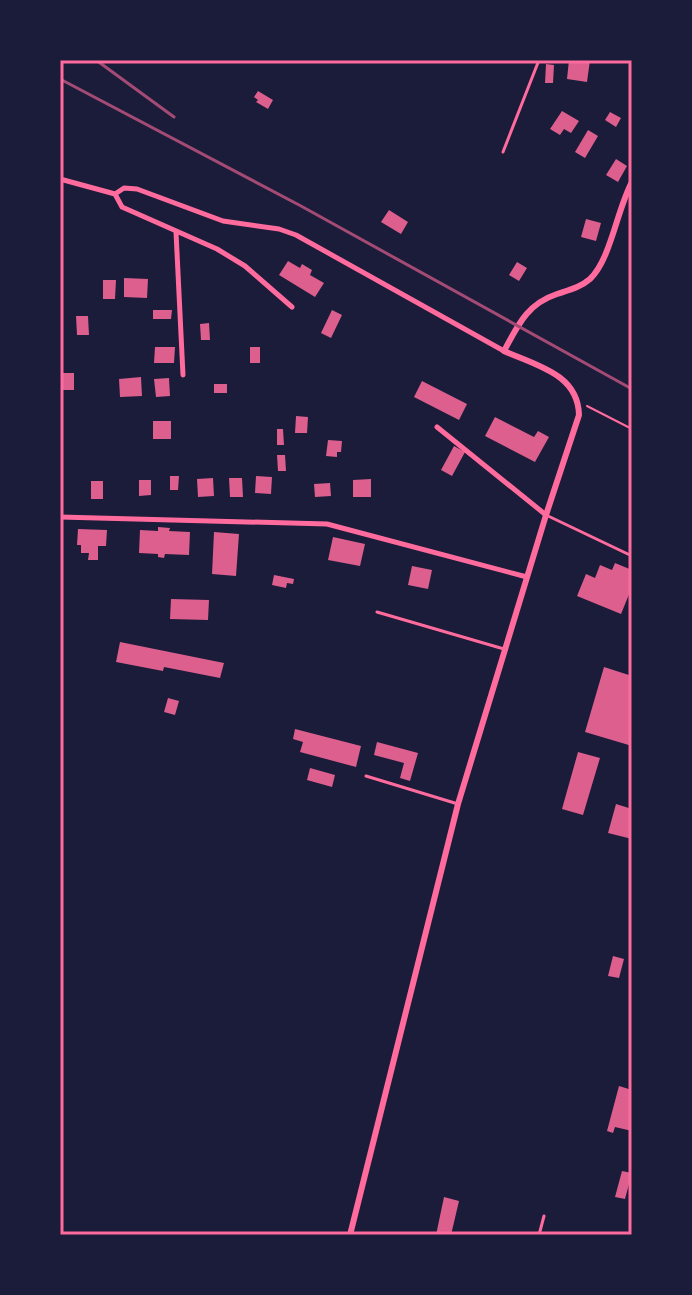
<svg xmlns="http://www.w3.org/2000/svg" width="692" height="1295" viewBox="0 0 692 1295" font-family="'PT Sans Narrow',sans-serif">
	<rect width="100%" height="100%" fill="#1b1b3a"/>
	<path fill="#dd5f8e" d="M569,60H590L587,82L567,79Z
		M546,64L554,65L553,83H545Z
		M258,91L273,100L268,109L256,102L258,100L254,97Z
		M562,111L579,121L571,133L564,129L560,135L550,129Z
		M610,112L621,118L616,127L605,120Z
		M588,130L598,136L585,158L575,152Z
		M616,159L627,166L618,182L606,175Z
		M389,210L408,222L401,234L381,222Z
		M586,219L601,223L596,241L581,237Z
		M288,261L300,268L302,264L312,270L310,275L324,283L315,297L279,275Z
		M517,262L527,268L519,281L509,275Z
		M124,278L148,279L147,298L124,297Z
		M103,280H116L115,299H103Z
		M153,310H172L171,319H153Z
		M332,310L342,315L331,338L321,333Z
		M76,316H88L89,335H77Z
		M209,323L210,340H201L200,324Z
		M155,347H175L174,363H154Z
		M250,347H260V363H250Z
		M63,373H74V390H63Z
		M141,377L142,396L120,397L119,379Z
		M169,378L170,396L156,397L154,379Z
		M422,381L467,404L459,420L414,397Z
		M214,384H227V393H214Z
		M296,416L308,417L307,433H295Z
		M495,417L534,437L538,431L549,437L535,462L485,436Z
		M153,421H171V439H153Z
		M277,429H283L284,445H277Z
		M328,440L342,441L341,452H337V457L326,456Z
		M454,446L465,452L452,476L441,470Z
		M277,455H285L286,471H278Z
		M170,476H179L178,490H170Z
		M256,476L272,477L271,494L255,493Z
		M213,478L214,496L198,497L197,479Z
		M229,478H242L243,497H230Z
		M371,479V497H353V480Z
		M139,480H151V495L139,496Z
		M91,481H103V499H91Z
		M330,483L331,496L315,497L314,484Z
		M158,527L170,528L169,531L190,532L189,555L165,554L164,558L158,557V554L139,553L140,530L158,531Z
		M78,529L107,530L106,546H98V560H88L89,553H81V545H77Z
		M214,532L239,534L236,576L212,574Z
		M333,537L365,544L360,566L328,560Z
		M615,563L632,570V587L621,614L577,596L586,574L595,578L600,565L612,570Z
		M412,566L432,570L428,589L408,585Z
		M274,575L294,579L293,584L287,583L286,588L272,585Z
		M171,599L209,600L208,620L170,619Z
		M120,642L224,663L220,678L164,667L163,671L116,662Z
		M604,667L632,676V746L585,732Z
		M168,698L179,701L175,715L164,712Z
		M295,729L361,746L356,767L300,752L303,742L293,739Z
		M377,742L418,753L410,781L400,778L404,763L374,755Z
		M578,752L600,758L583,815L562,809Z
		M310,768L335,775L332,787L307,780Z
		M616,804L632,809V839L608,833Z
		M613,956L624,959L619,978L608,976Z
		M619,1086L632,1090V1131L615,1127L613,1133L607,1131Z
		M622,1171L632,1173L625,1199L615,1197Z
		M444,1197L459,1201L451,1235H436Z"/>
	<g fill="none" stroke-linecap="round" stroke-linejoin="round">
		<path stroke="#ff6b9d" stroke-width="2" d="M587,406L632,429"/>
		<path stroke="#ff6b9d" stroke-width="3" d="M503,152L539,60
			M546,515L632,556
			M377,612L504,649
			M366,776L458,804
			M539,1235L544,1216"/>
		<path stroke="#ff6b9d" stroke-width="5" d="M60,179L115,194L124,188L137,189L223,221L279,229L296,235L504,351
			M115,194L122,207L217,249L245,266L292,307
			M176,232L183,375
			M437,427L546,515
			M60,517L327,524L527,577"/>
		<path stroke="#ff6b9d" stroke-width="6" d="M350,1235L458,804L546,515L579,415C578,374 537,366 504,351C518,325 527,304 557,294C569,290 581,287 590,279C611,259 617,209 632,182"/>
		<path stroke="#a44b75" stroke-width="3" d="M96,60L174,117
			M60,79L301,206L632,389"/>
	</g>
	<rect width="692" height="1295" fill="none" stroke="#1b1b3a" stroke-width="124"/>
	<rect x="62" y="62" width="568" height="1171" fill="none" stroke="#ff6b9d" stroke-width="3"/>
</svg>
